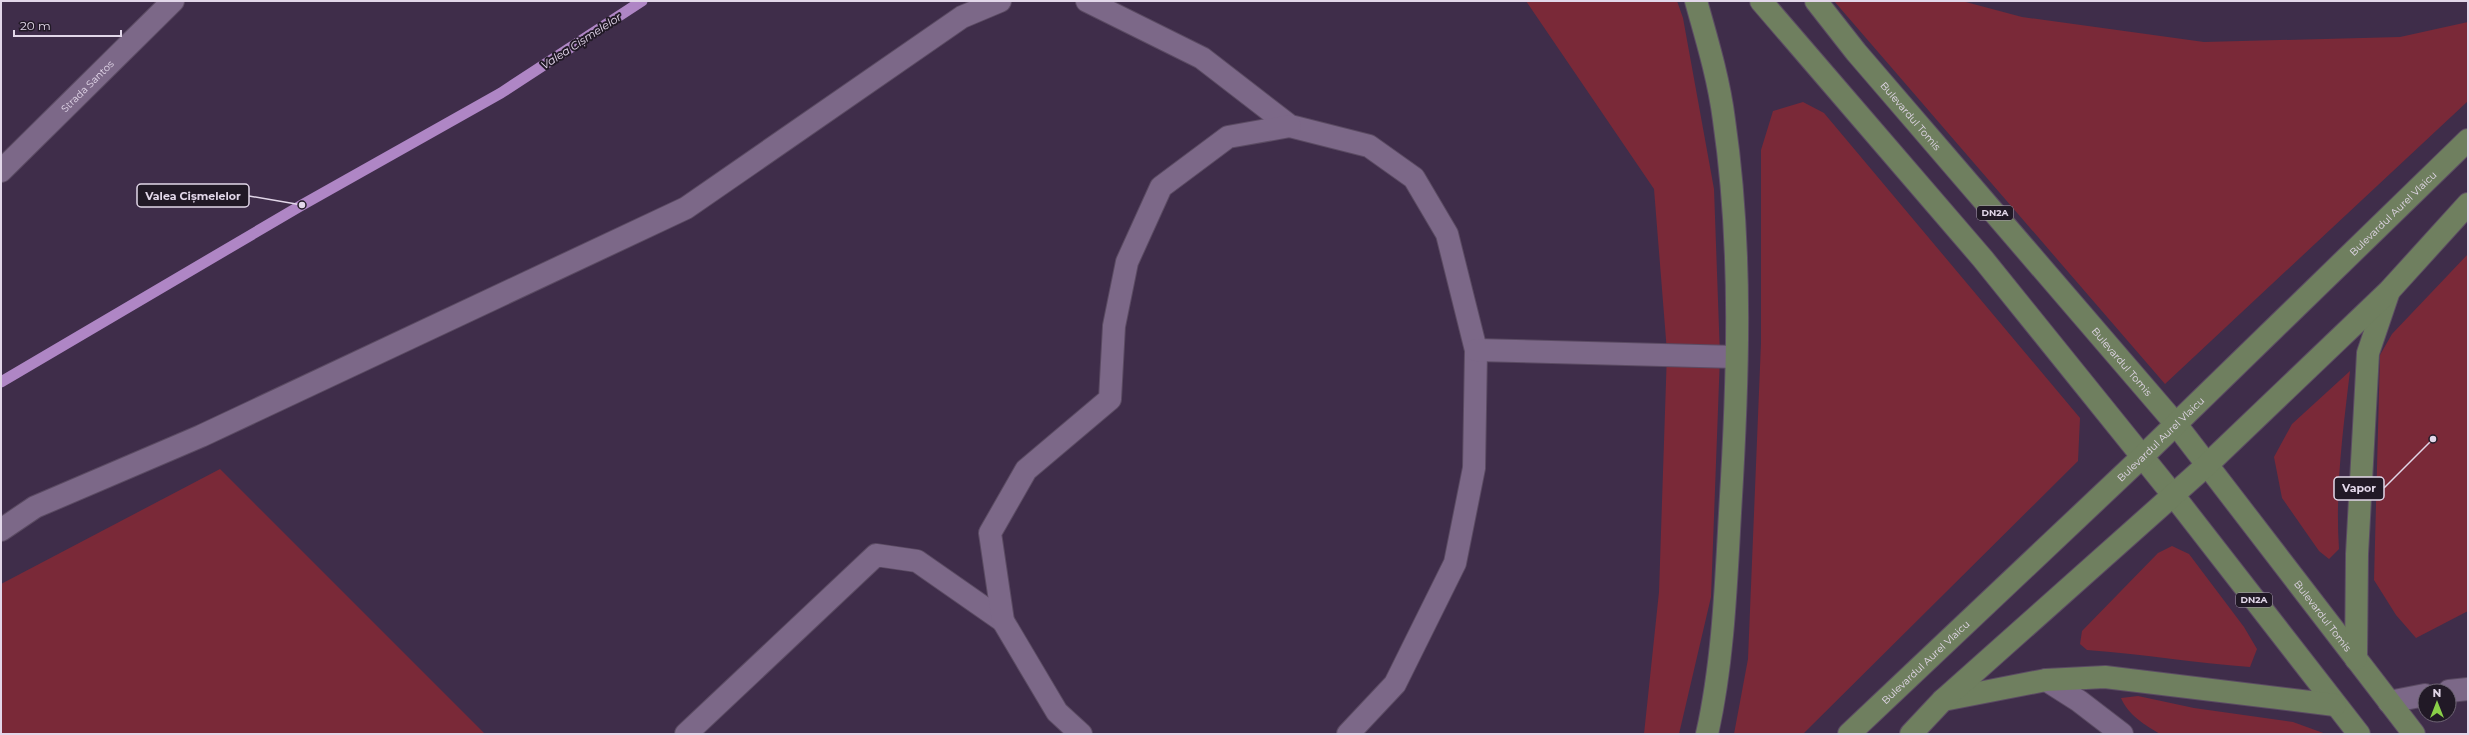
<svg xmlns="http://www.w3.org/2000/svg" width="2469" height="735" viewBox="0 0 2469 735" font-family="Montserrat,sans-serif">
	<rect width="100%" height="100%" fill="#3f2d4a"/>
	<path fill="#7a2938" d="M1526,1H1677L1683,18L1714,189L1720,356L1711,597L1679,734H1644L1659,592L1667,352L1654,189Z
		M1834,1H1962L2022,17L2204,42L2400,37L2468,22V101L2165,384Z
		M1803,102L1824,113L2080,418L2078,461L1803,734H1734L1748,659L1761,343V150L1773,111Z
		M2468,254V611L2416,638L2396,615L2374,580L2380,355L2392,334Z
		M2350,371C2343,430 2335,490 2339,549L2329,559L2319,551L2282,498L2274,457L2292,424Z
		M220,469L485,734H1V584Z
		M2172,546L2189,554L2244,627L2257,649L2250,667C2195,663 2142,654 2087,650L2080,644L2082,631L2158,553Z
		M2138,696L2194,708L2293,722L2326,734H2160C2145,725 2128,715 2121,698Z"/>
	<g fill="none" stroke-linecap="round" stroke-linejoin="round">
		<path stroke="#af86c5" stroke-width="11" d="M1,382L302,205L501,93L642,1"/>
		<defs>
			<g id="minor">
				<path d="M1087,1L1202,58L1290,126L1369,146L1414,178L1447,234L1476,350L1474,468L1455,563L1395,684L1348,734"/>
				<path id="s1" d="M1,171L173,1"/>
				<path d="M1476,350L1736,357"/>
				<path d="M1,530L35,507L201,436L686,208L962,17L1000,1"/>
				<path d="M2046,680L2079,701L2122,734"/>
				<path d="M2449,691L2468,689"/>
				<path d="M2389,702L2425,695"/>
				<path d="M686,734L876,555L917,561L1003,621"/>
				<path d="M1081,734L1057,712L1003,621L990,533L1026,470L1110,399L1114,326L1127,262L1161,187L1228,137L1290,126"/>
			</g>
			<g id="major">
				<path d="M1696,1C1707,40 1719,80 1724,120C1743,250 1738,383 1730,513C1726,585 1723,663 1707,734"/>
				<path d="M1761,1L1983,259L2174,496L2359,734"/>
				<path id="s2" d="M1816,1L1856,52L2175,423L2414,734"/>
				<path d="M2356,659L2357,554L2368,353L2388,294"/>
				<path d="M1943,700L2046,680L2105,677L2335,705"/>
				<path id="s3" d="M1849,734L2142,457L2468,140"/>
				<path d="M1911,734L1942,701L2208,464L2389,291L2468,204"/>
			</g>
		</defs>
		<use href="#minor" stroke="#5b4b63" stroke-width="24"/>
		<use href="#major" stroke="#5b4b63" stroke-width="24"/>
		<use href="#minor" stroke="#7c6888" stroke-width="22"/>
		<use href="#major" stroke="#6f7f5f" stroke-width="22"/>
	</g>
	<g text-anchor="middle" stroke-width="4" stroke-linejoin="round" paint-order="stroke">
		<g fill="#211926" stroke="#a89eae" stroke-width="1">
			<rect x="1977" y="206" width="36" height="14" rx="3"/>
			<rect x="2236" y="593" width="36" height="14" rx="3"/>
		</g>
		<g font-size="9" font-weight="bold" fill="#e2d7e9">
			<text x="1995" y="216">DN2A</text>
			<text x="2254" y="603">DN2A</text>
		</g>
		<g font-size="10" fill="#e2d7e9" stroke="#211926">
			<text dy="4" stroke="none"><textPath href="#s1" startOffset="121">Strada Santos</textPath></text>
			<text dy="4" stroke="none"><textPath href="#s2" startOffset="149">Bulevardul Tomis</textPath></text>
			<text dy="4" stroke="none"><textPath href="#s3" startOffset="753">Bulevardul Aurel Vlaicu</textPath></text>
			<text dy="4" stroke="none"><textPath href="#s2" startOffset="473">Bulevardul Tomis</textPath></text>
			<text dy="4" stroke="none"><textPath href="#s3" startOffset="429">Bulevardul Aurel Vlaicu</textPath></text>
			<text dy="4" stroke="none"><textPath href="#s2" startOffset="797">Bulevardul Tomis</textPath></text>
			<text dy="4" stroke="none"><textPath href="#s3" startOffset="105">Bulevardul Aurel Vlaicu</textPath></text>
		</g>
		<g font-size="11" font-style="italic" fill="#eaddf3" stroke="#211926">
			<text transform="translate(581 41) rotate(-33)" y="4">Valea Cișmelelor</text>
		</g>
	</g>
	<path fill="none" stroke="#e2d7e9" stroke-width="1.5" d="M302 205L249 196M2433 439L2384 488"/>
	<g fill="#e2d7e9" stroke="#211926" stroke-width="1.5">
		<circle cx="302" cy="205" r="4"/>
		<circle cx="2433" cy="439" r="4"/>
	</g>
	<g fill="#211926" stroke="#e2d7e9" stroke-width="1.5">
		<rect x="137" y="184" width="112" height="23" rx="4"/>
		<rect x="2334" y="477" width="50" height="23" rx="4"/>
	</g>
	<g font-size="11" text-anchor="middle" font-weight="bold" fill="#e2d7e9">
		<text x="193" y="200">Valea Cișmelelor</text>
		<text x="2359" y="492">Vapor</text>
	</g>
	<rect width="2469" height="735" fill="none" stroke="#e2d7e9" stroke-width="4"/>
	<g transform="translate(2437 703)"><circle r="19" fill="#211926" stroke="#6e6574"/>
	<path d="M0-3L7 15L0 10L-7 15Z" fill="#89cf48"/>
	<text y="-6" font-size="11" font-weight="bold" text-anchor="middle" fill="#e2d7e9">N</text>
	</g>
	<path d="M14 30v6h107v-6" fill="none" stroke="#e2d7e9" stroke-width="2"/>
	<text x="20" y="30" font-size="12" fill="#e2d7e9" stroke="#211926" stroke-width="3" paint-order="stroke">20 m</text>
</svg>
